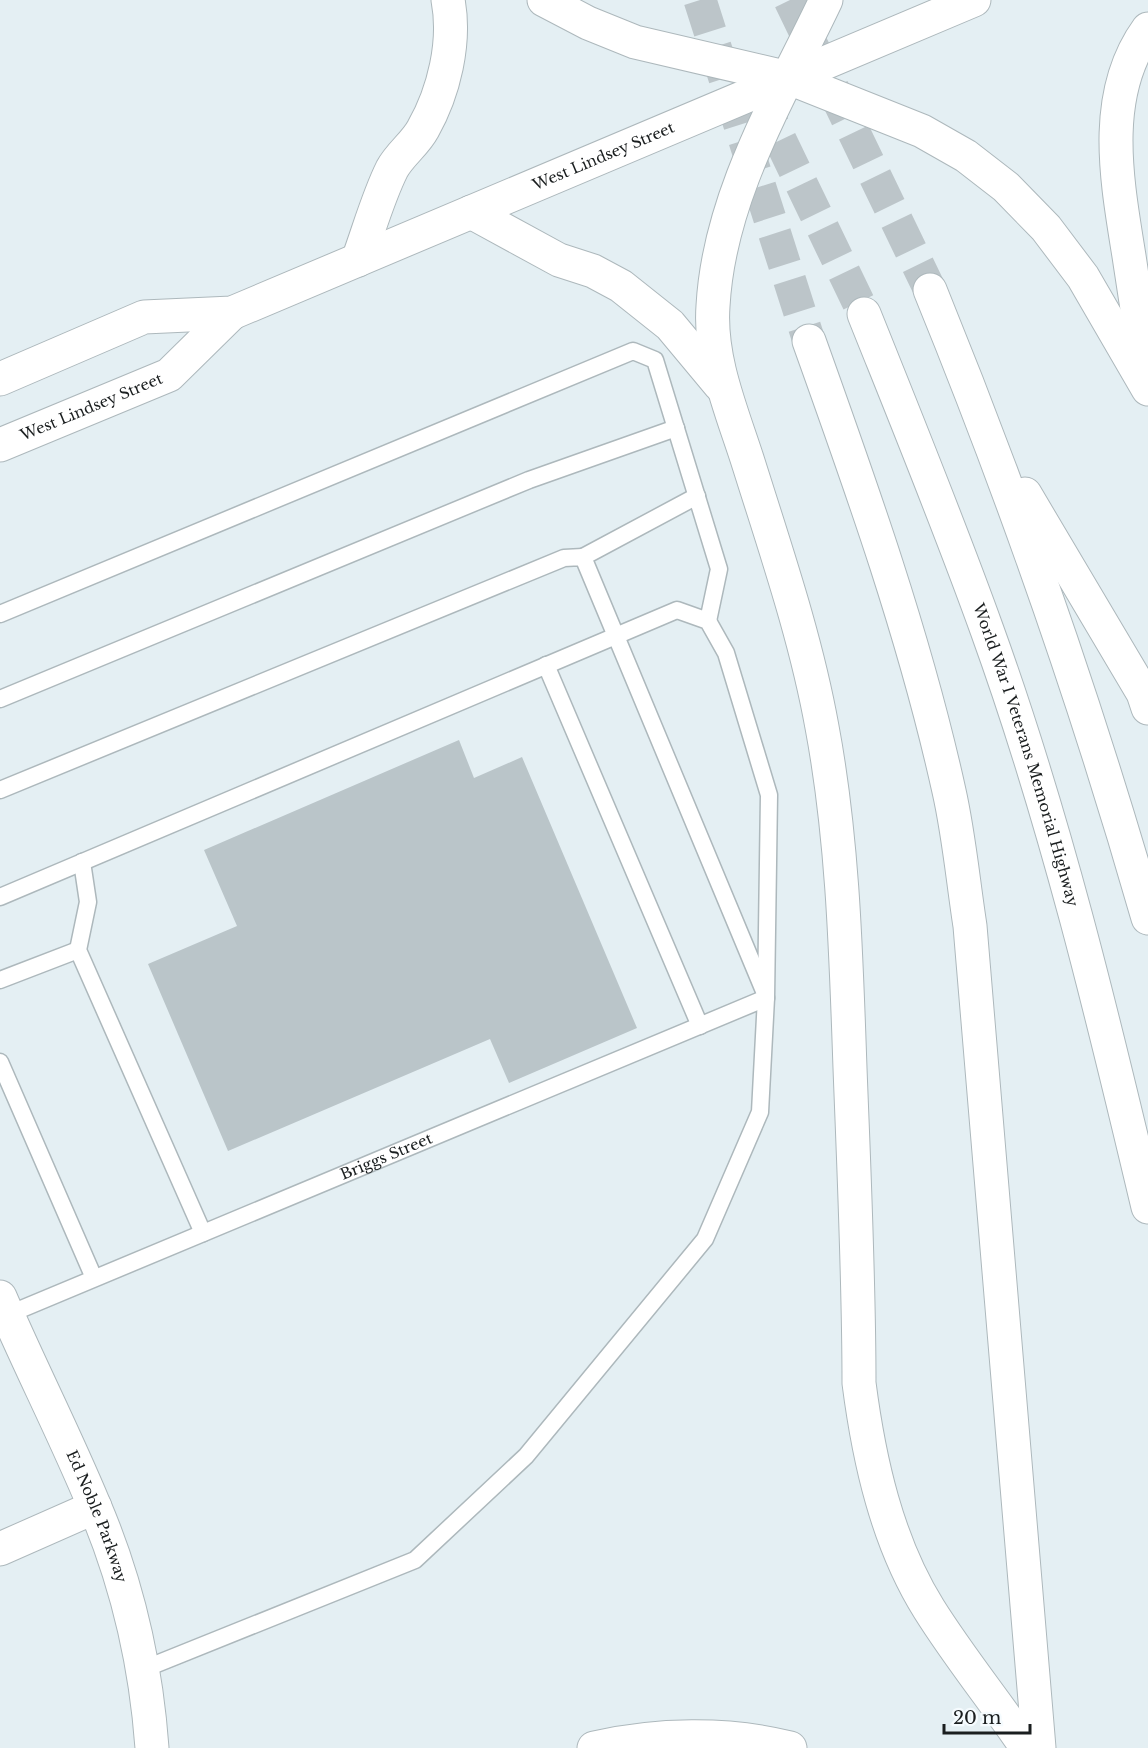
<svg xmlns="http://www.w3.org/2000/svg" width="1148" height="1748" viewBox="0 0 1148 1748" font-family="'Libre Baskerville',serif">
	<rect width="100%" height="100%" fill="#e4eff3"/>
	<path fill="#bac5c9" d="M459,740L474,778L522,757L637,1028L509,1083L490,1039L228,1151L148,964L237,926L204,850Z"/>
	<g fill="none" stroke-linecap="round" stroke-linejoin="round">
		<path stroke="#bcc5c9" stroke-width="33" stroke-dasharray="33 16" stroke-linecap="butt" d="M700,0L809,341
			M790,0L930,290
			M759,96L864,314"/>
		<defs>
			<g id="service">
				<path d="M583,557L697,496"/>
				<path d="M0,614L633,351L655,360L719,569L708,621"/>
				<path d="M546,665L700,1026"/>
				<path d="M0,699L529,480L676,428"/>
				<path d="M0,790L564,558L583,557L764,991"/>
				<path d="M82,862L88,902L78,950L203,1233"/>
				<path d="M0,897L677,610L708,621L726,653L769,795L766,998L760,1112L705,1239L526,1456L415,1560L144,1669"/>
				<path d="M0,980L78,950"/>
				<path d="M0,1062L94,1278"/>
				<path id="s1" d="M7,1315L766,998"/>
			</g>
			<path id="minor" d="M0,1549L95,1507"/>
			<g id="secondary">
				<path id="s2" d="M0,379L144,317L232,313L974,0"/>
				<path id="s3" d="M0,445L169,375L232,313"/>
				<path id="s4" d="M0,1297C30,1367 65,1435 94,1505C127,1582 146,1665 152,1748"/>
			</g>
			<g id="motorway">
				<path d="M544,0L588,23L635,42L789,78L922,131L966,156L1006,187L1046,228L1083,277L1148,389"/>
				<path d="M826,0C780,97 719,196 713,306C709,360 733,414 749,465C776,551 806,638 822,727C843,839 846,954 850,1068C854,1173 859,1278 859,1383C869,1460 887,1542 929,1609C959,1657 995,1701 1027,1748"/>
				<path d="M471,212L559,260L593,271L621,286L670,325L720,385"/>
				<path d="M358,260C369,230 378,197 392,169C400,154 415,144 423,129C444,92 456,42 448,0"/>
				<path d="M930,290C1014,496 1087,705 1148,918"/>
				<path id="s5" d="M864,314C906,419 949,524 987,630C1055,818 1102,1013 1148,1207"/>
				<path d="M809,341C862,489 915,637 949,791C959,835 963,881 970,926L1039,1748"/>
				<path d="M1147,374C1141,334 1135,295 1129,256C1117,181 1100,95 1148,29"/>
				<path d="M1025,494L1143,693L1148,708"/>
				<path d="M594,1748C656,1734 727,1732 790,1748"/>
			</g>
		</defs>
		<use href="#service" stroke="#adb8bc" stroke-width="19"/>
		<use href="#minor" stroke="#adb8bc" stroke-width="35"/>
		<use href="#secondary" stroke="#adb8bc" stroke-width="35"/>
		<use href="#motorway" stroke="#adb8bc" stroke-width="35"/>
		<use href="#service" stroke="#fff" stroke-width="16"/>
		<use href="#minor" stroke="#fff" stroke-width="33"/>
		<use href="#secondary" stroke="#fff" stroke-width="33"/>
		<use href="#motorway" stroke="#fff" stroke-width="33"/>
	</g>
	<g text-anchor="middle" stroke-width="4.5" stroke-linejoin="round" paint-order="stroke">
		<g font-size="15" fill="#1a1e1f" stroke="#f5fbfe">
			<text dy="5" stroke="none"><textPath href="#s2" startOffset="648">West Lindsey Street</textPath></text>
			<text dy="5" stroke="none"><textPath href="#s3" startOffset="99">West Lindsey Street</textPath></text>
			<text dy="5" stroke="none"><textPath href="#s5" startOffset="470">World War I Veterans Memorial Highway</textPath></text>
			<text dy="5" stroke="none"><textPath href="#s1" startOffset="411">Briggs Street</textPath></text>
			<text dy="5" stroke="none"><textPath href="#s4" startOffset="240">Ed Noble Parkway</textPath></text>
		</g>
	</g>
	<path d="M944 1724v9h86v-9" fill="none" stroke="#1a1e1f" stroke-width="3"/>
	<text x="953" y="1724" font-size="18" fill="#1a1e1f" stroke="#f5fbfe" stroke-width="4.5" paint-order="stroke">20 m</text>
</svg>
